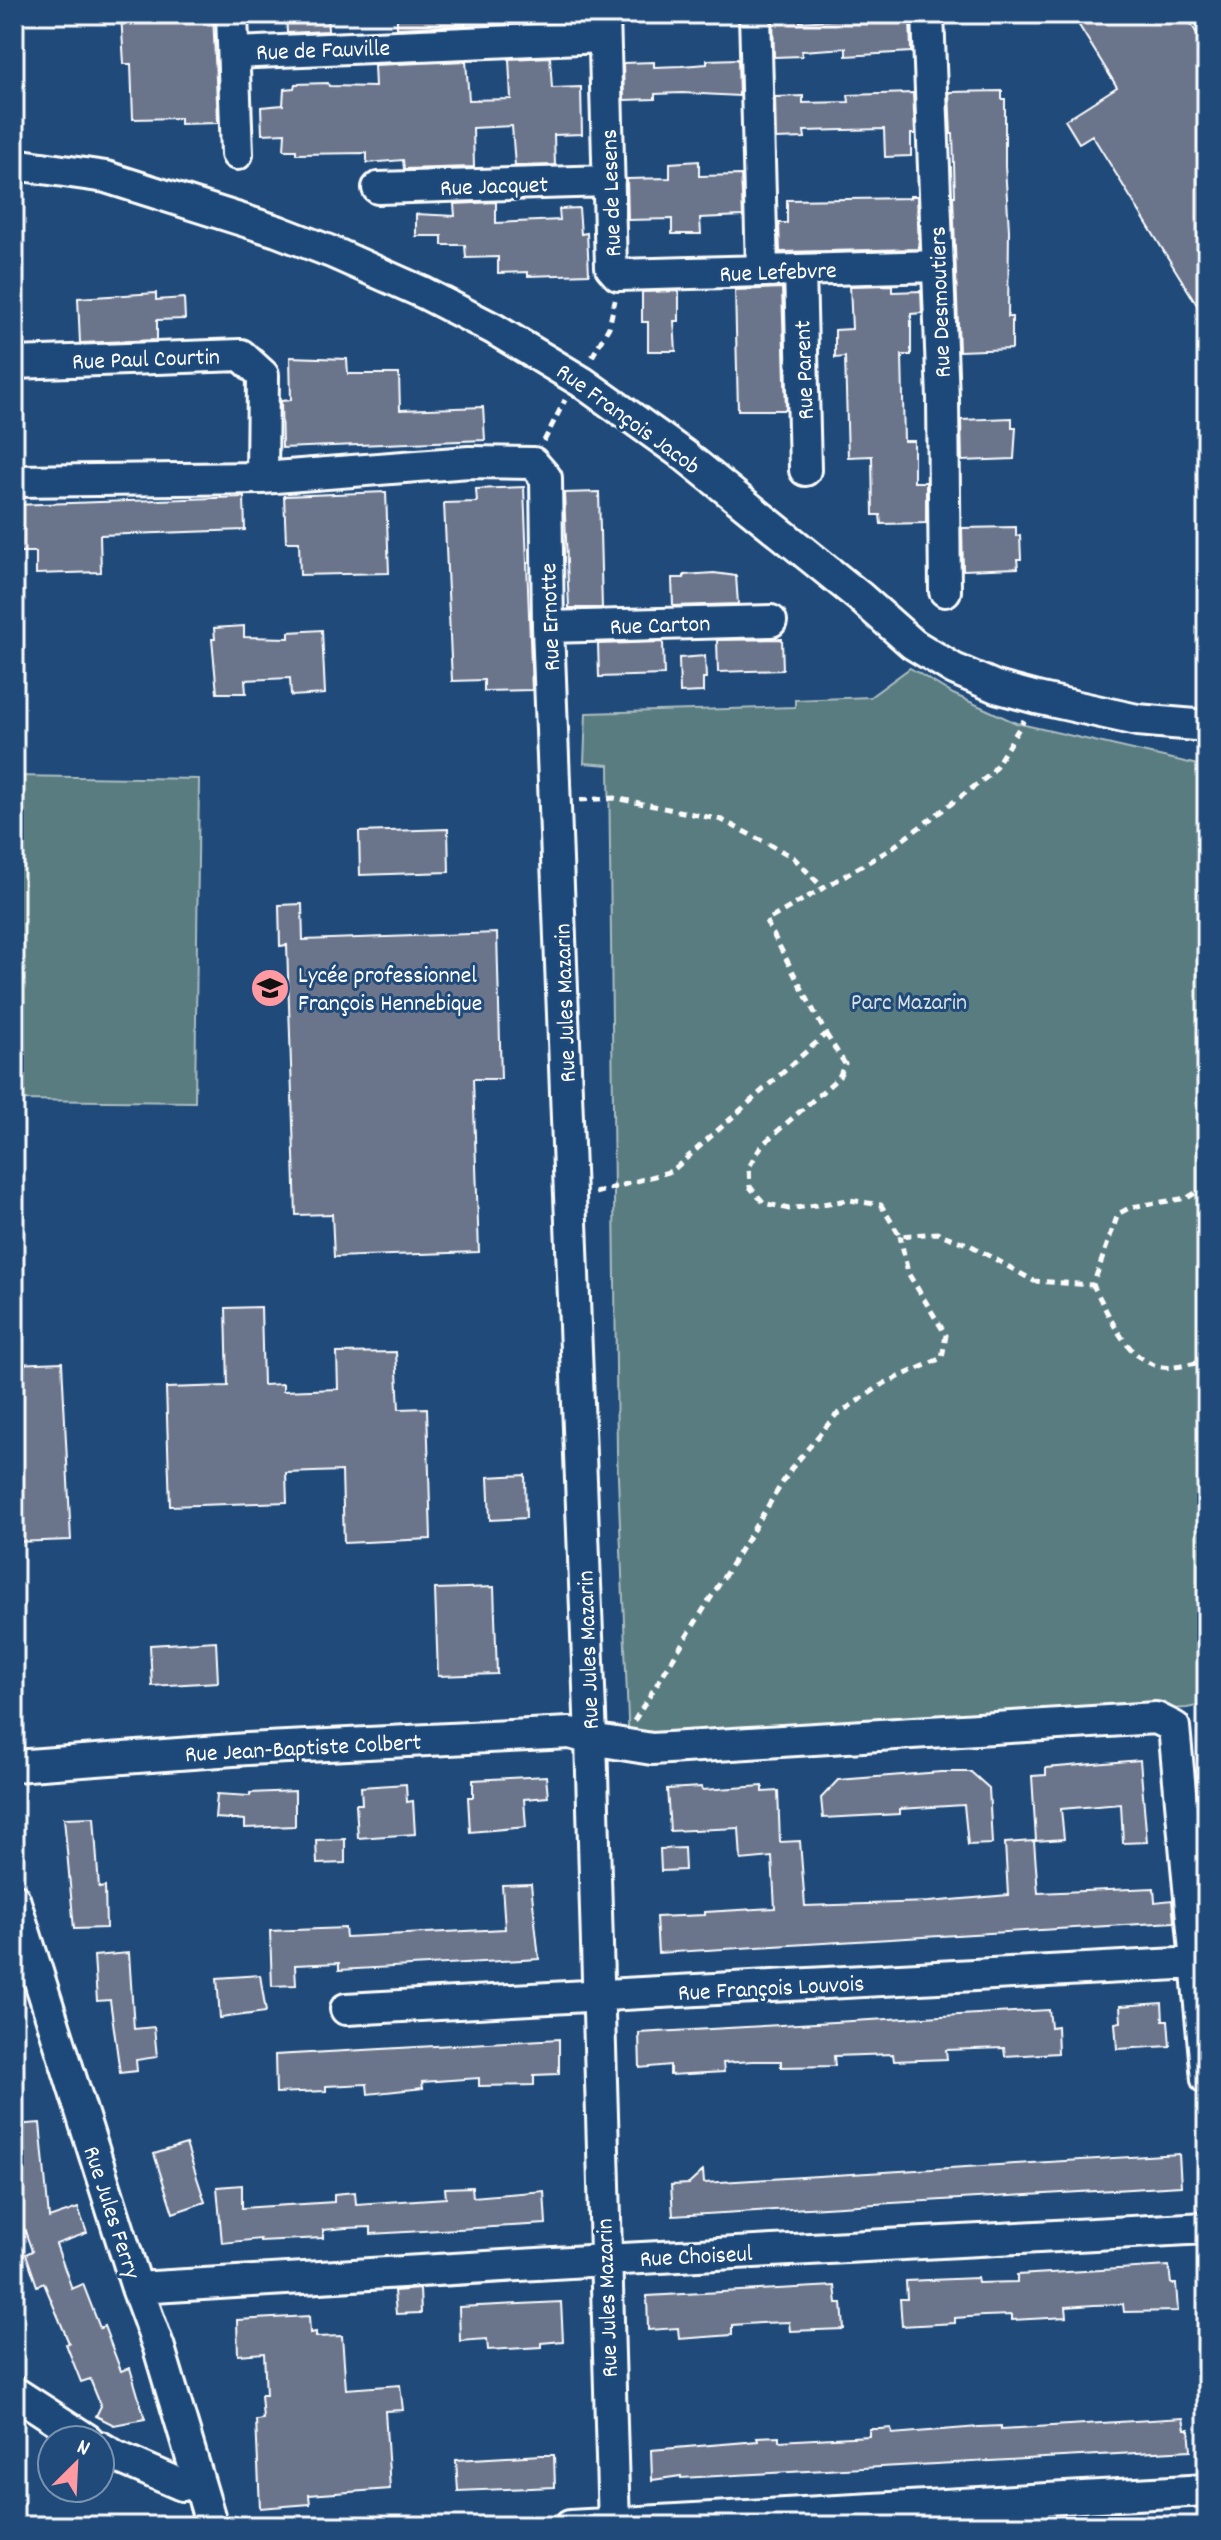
<svg xmlns="http://www.w3.org/2000/svg" width="1221" height="2540" viewBox="0 0 1221 2540" font-family="Dekko,sans-serif">
	<rect width="100%" height="100%" fill="#1f4a7a"/>
	<filter id="ink" filterUnits="userSpaceOnUse"><feTurbulence type="fractalNoise" baseFrequency=".0125" numOctaves="2"/><feDisplacementMap in="SourceGraphic" scale="16" xChannelSelector="R" yChannelSelector="G"/><feConvolveMatrix kernelMatrix="1 2 1 2 8 2 1 2 1" color-interpolation-filters="sRGB"/></filter>
	<g filter="url(#ink)">
		<path fill="#597b80" stroke="#acbdc0" stroke-width="2" d="M910,668L953,694L1016,723L1207,767V1704L1187,1708L629,1744L617,1453L609,765L584,763L586,713L795,707V700L870,697Z
			M14,776L199,779L195,1102L14,1100Z"/>
		<path fill="#6b748c" stroke="#fff" stroke-width="2" d="M121,14H213L218,123L180,124V118L133,119L131,64H124Z
			M286,14H327L328,31L287,33Z
			M397,14H465V25L397,28Z
			M506,14H547V21L507,23Z
			M880,14H910L911,52L846,56V48L802,51V56L774,57L773,16L800,15V22L880,17Z
			M1072,14H1185L1207,50V321L1092,135L1079,143L1065,120L1117,87Z
			M550,57L552,88L581,87L582,134L554,135L555,165L515,166L512,126L473,128L474,167L404,169L403,160L367,163V153L296,154V150H284L285,133L262,134L261,107L283,105L284,89L294,88L295,84L328,83L329,86L375,87L374,65L466,61L469,100L511,99L509,59Z
			M738,59L739,96L682,93L655,94V99L624,100L623,63L654,62V67L681,66L707,64V60Z
			M1002,91V99H1005V166L1009,230L1008,317H1012V349L959,351L953,196H955L953,134H951L949,92Z
			M913,93L915,134H911V156L885,157L884,129L804,131L805,138L776,139L775,97L803,96V103L849,102L848,95Z
			M699,161V176L741,175L743,216L700,218L701,234H672V219L628,220L627,179L670,178V163Z
			M910,196H917L919,249L780,252L779,223H787V200L910,198Z
			M496,202V223L560,220L559,209L579,208L581,234L587,233L589,274L528,276V272L498,273V257L466,258L465,245H442V236H416V214L455,216L454,204Z
			M892,285V292L921,291L922,313L911,314V355H902L904,441H914V482H926V523L881,524L880,515H873L872,456L848,457L845,357L835,358V330L852,329L850,286Z
			M782,288L786,410H738L735,290Z
			M679,291V321H674L676,351H648V322H642V292Z
			M156,293V300L184,298L185,319L157,320V340L80,343L78,298Z
			M290,357L347,359L348,374H399L400,410L483,407L485,440L282,448L281,401L291,400Z
			M1012,418V427H1016L1014,459L962,461L961,420Z
			M524,487L532,690L484,691V680L452,681L444,503L477,502L476,489Z
			M386,492L389,573L300,575L299,542H286L284,496Z
			M599,492L602,608H569L564,493Z
			M244,497L245,530L100,535L101,572L36,574V552H14V505Z
			M1016,527V536L1020,535L1021,559H1017L1018,568L963,570L962,528Z
			M714,573L736,576L738,604L673,606L672,578H684V575Z
			M244,626V637L289,638V632L322,630L325,694L291,696L290,678L245,680L246,693H217L212,639H215L214,628Z
			M782,639L783,670L718,672L717,640Z
			M663,642L664,675L599,677L598,644Z
			M705,656L706,678H703V692L680,693L679,658Z
			M448,829L449,872L360,875L359,832Z
			M302,904L303,940L497,933L501,1079H473L479,1252L334,1257L332,1214L296,1215L287,945L280,946L279,905Z
			M261,1307L263,1385L283,1384V1391L338,1389L337,1353L396,1352L399,1409L427,1408L431,1539L344,1543L342,1471L286,1473L287,1502L170,1506L166,1388L228,1386L226,1308Z
			M62,1362L71,1540L14,1542V1364Z
			M525,1475L526,1518L490,1520L488,1477Z
			M494,1587L497,1674L438,1676L435,1589Z
			M216,1641L218,1682L152,1686L150,1645Z
			M1140,1760L1147,1842L1123,1843L1121,1804L1061,1809L1064,1839L1036,1841L1032,1776L1046,1775V1768Z
			M941,1772H971L989,1788L992,1844L968,1845L964,1805L900,1809V1814L823,1818L821,1798L838,1780Z
			M546,1776L548,1797L524,1799L526,1827L470,1832L468,1797H473V1780Z
			M406,1784L407,1802L413,1801L415,1834L358,1838L356,1804H362L361,1787Z
			M763,1786V1792L778,1791L780,1842L800,1841L805,1906L929,1902L1008,1895L1005,1843L1034,1841L1038,1893L1154,1888L1155,1902L1172,1900L1174,1922L658,1953L656,1917L705,1915V1912L775,1908L772,1857L741,1860L739,1828L670,1831L667,1789L701,1787L702,1790Z
			M295,1791V1826L245,1828V1820L215,1818L217,1794L250,1796V1793Z
			M94,1817L99,1888L105,1887L106,1928L74,1929L64,1818Z
			M345,1839V1863L317,1864L316,1840Z
			M684,1848L685,1870L661,1871L660,1849Z
			M531,1884L539,1959L339,1970V1963L295,1965L296,1985L272,1986L270,1931L345,1928L346,1937L505,1929L502,1885Z
			M129,1953L134,2029L154,2027L157,2057L136,2060L137,2071L120,2073L110,2000L97,2001L94,1956Z
			M260,1975L266,2012L220,2018L217,1978Z
			M1162,2003L1163,2020H1168L1170,2046L1117,2049L1115,2023L1121,2022L1120,2006Z
			M1049,2010L1051,2027L1057,2026L1058,2053L1005,2056L1004,2048L946,2050L947,2059L894,2061L893,2054L834,2056L835,2066L781,2067V2061H753L723,2063L724,2072L670,2075V2065L640,2068L639,2033Z
			M559,2039V2074L534,2075V2085L479,2086V2078L422,2082L423,2088L368,2094L367,2084L326,2086V2091L276,2093L275,2055Z
			M40,2123L49,2218L78,2208L87,2233L56,2244L72,2289L83,2284L100,2328L104,2326L121,2371L130,2368L145,2419L114,2425L96,2416L101,2406L90,2379L81,2382L66,2344L69,2343L44,2283L37,2286L26,2254L32,2251L20,2217H14V2125Z
			M186,2144L205,2202L173,2213L154,2154Z
			M1179,2154L1181,2186L673,2216L671,2185L689,2184L703,2171L704,2183Z
			M242,2185V2208L334,2202V2194L355,2192L356,2204L446,2198L445,2188L472,2187L473,2197L544,2191L546,2224L371,2234V2227L346,2228L323,2230V2238L260,2241V2239L222,2243L217,2187Z
			M1169,2266L1171,2284H1176L1178,2311L1124,2312L1123,2304L1094,2305L1066,2307L1067,2317L1012,2320V2315L984,2316L955,2318V2323L902,2326L900,2299H907L906,2281L977,2278L978,2283L1017,2282V2275Z
			M835,2286L837,2303H842L844,2329L790,2331L789,2322L761,2323L732,2325V2335L679,2339L678,2328L648,2330L647,2296Z
			M420,2289L421,2313L396,2314L394,2291Z
			M561,2302L563,2341L541,2343V2347L488,2350L487,2339L460,2341L459,2307Z
			M309,2316L310,2333L316,2332V2337L342,2336L346,2389L400,2385L403,2410L385,2411L390,2489L309,2495L310,2504L260,2508L256,2420L263,2419L261,2395H266L264,2353L238,2355L237,2320Z
			M1183,2418L1185,2429H1189L1191,2450L681,2478V2476L652,2480L651,2450L758,2441L757,2437L779,2436V2441L869,2436V2429H880L891,2428L892,2434L979,2427L1001,2426V2429Z
			M542,2455H554L555,2487L458,2491L456,2460Z"/>
		<g fill="none" stroke-linecap="round" stroke-linejoin="round">
			<defs>
				<path id="minor" d="M232,14L237,154
					M604,14L611,267L618,275L938,266
					M755,14L762,270
					M928,14L943,399L945,591
					M234,53L604,37
					M14,164L106,177L277,231L334,253L424,293L494,329L582,382L684,455L860,597L913,644L954,669L996,687L1037,698L1137,720L1207,726
					M378,188L609,181
					M800,270L805,470
					M14,363L241,355L263,375L262,478
					M14,481L262,478L469,462L533,463L546,478L548,627L591,1739L614,2526
					M548,627L771,621
					M14,1766L247,1749L570,1733L591,1739L652,1749L1156,1718L1174,1727L1207,2079
					M14,1899L137,2288L159,2348L212,2526
					M346,2009L1196,1963
					M137,2288L604,2260L1207,2228
					M14,2392L88,2440
					M100,2447L115,2456L182,2485L197,2482
					M570,2526L1207,2490"/>
			</defs>
			<use href="#minor" stroke="#fff" stroke-width="36"/>
			<path stroke="#fff" stroke-width="5" stroke-dasharray="8 6" stroke-linecap="butt" d="M592,357L609,327L615,300
				M544,441L565,400
				M580,800L615,798L722,820L793,857L823,888
				M826,1034L845,1064L839,1077L762,1145L749,1167L750,1187L764,1203L789,1209L849,1200L881,1205L900,1236L937,1233L970,1245L1034,1281L1093,1285
				M1207,1186L1187,1198L1131,1207L1118,1214L1093,1285C1109,1314 1126,1361 1162,1367C1175,1369 1194,1363 1207,1361
				M595,1193L672,1171L826,1034L766,921L889,850L991,774L1024,720
				M634,1721L791,1469L835,1416L885,1383L942,1358L946,1335L908,1273L900,1236"/>
			<use href="#minor" stroke="#1f4a7a" stroke-width="30"/>
		</g>
	</g>
	<defs>
		<symbol id="school-disc" viewBox="-11 -11 22 22"><circle r="9.5" fill="#ff9aa2" stroke="#1f4a7a"/><path d="M0-5L7-2L0 1L-7-2ZM-4 1L0 2.5L4 1V4Q0 6-4 4Z" fill="#111"/></symbol>
	</defs>
	<g fill-rule="evenodd">
		<use href="#school-disc" x="248" y="966" width="44" height="44"/>
	</g>
	<g text-anchor="middle" stroke-width="6" stroke-linejoin="round" paint-order="stroke">
		<g font-size="24" fill="#fff" stroke="#1f4a7a">
			<text transform="translate(323 49) rotate(-2)" y="8">Rue de Fauville</text>
			<text transform="translate(494 185) rotate(-2)" y="8">Rue Jacquet</text>
			<text transform="translate(610 193) rotate(-92)" y="8">Rue de Lesens</text>
			<text transform="translate(778 271) rotate(-2)" y="8">Rue Lefebvre</text>
			<text transform="translate(939 302) rotate(-92)" y="8">Rue Desmoutiers</text>
			<text transform="translate(146 358) rotate(-2)" y="8">Rue Paul Courtin</text>
			<text transform="translate(803 370) rotate(-92)" y="8">Rue Parent</text>
			<text transform="translate(629 418) rotate(36)" y="8">Rue François Jacob</text>
			<text transform="translate(549 617) rotate(-92)" y="8">Rue Ernotte</text>
			<text transform="translate(660 624) rotate(-2)" y="8">Rue Carton</text>
			<text transform="translate(564 1003) rotate(-92)" y="8">Rue Jules Mazarin</text>
			<text transform="translate(587 1650) rotate(-92)" y="8">Rue Jules Mazarin</text>
			<text transform="translate(303 1747) rotate(-3)" y="8">Rue Jean-Baptiste Colbert</text>
			<text transform="translate(771 1987) rotate(-3)" y="8">Rue François Louvois</text>
			<text transform="translate(113 2212) rotate(72)" y="8">Rue Jules Ferry</text>
			<text transform="translate(696 2255) rotate(-3)" y="8">Rue Choiseul</text>
			<text transform="translate(606 2298) rotate(-92)" y="8">Rue Jules Mazarin</text>
		</g>
		<g font-size="24" fill="#fff" stroke="#1f4a7a" text-anchor="start">
			<text x="298" y="982">Lycée professionnel<tspan x="298" dy="28">François Hennebique</tspan></text>
		</g>
		<g font-size="24" fill="#d6dedf" stroke="#1f4a7a">
			<text x="909" y="1009">Parc Mazarin</text>
		</g>
	</g>
	<rect width="1221" height="2540" fill="none" stroke="#1f4a7a" stroke-width="48"/>
	<rect x="24" y="24" width="1173" height="2492" fill="none" stroke="#fff" stroke-width="3" filter="url(#ink)"/>
	<g transform="translate(76 2464) rotate(24)"><circle r="38" fill="#1f4a7a" stroke="#7992af" stroke-width="2"/>
	<path d="M0-6L14 30L0 20L-14 30Z" fill="#ff9aa2"/>
	<text y="-12" font-size="22" font-weight="bold" text-anchor="middle" fill="#ffffff">N</text>
	</g>
</svg>
